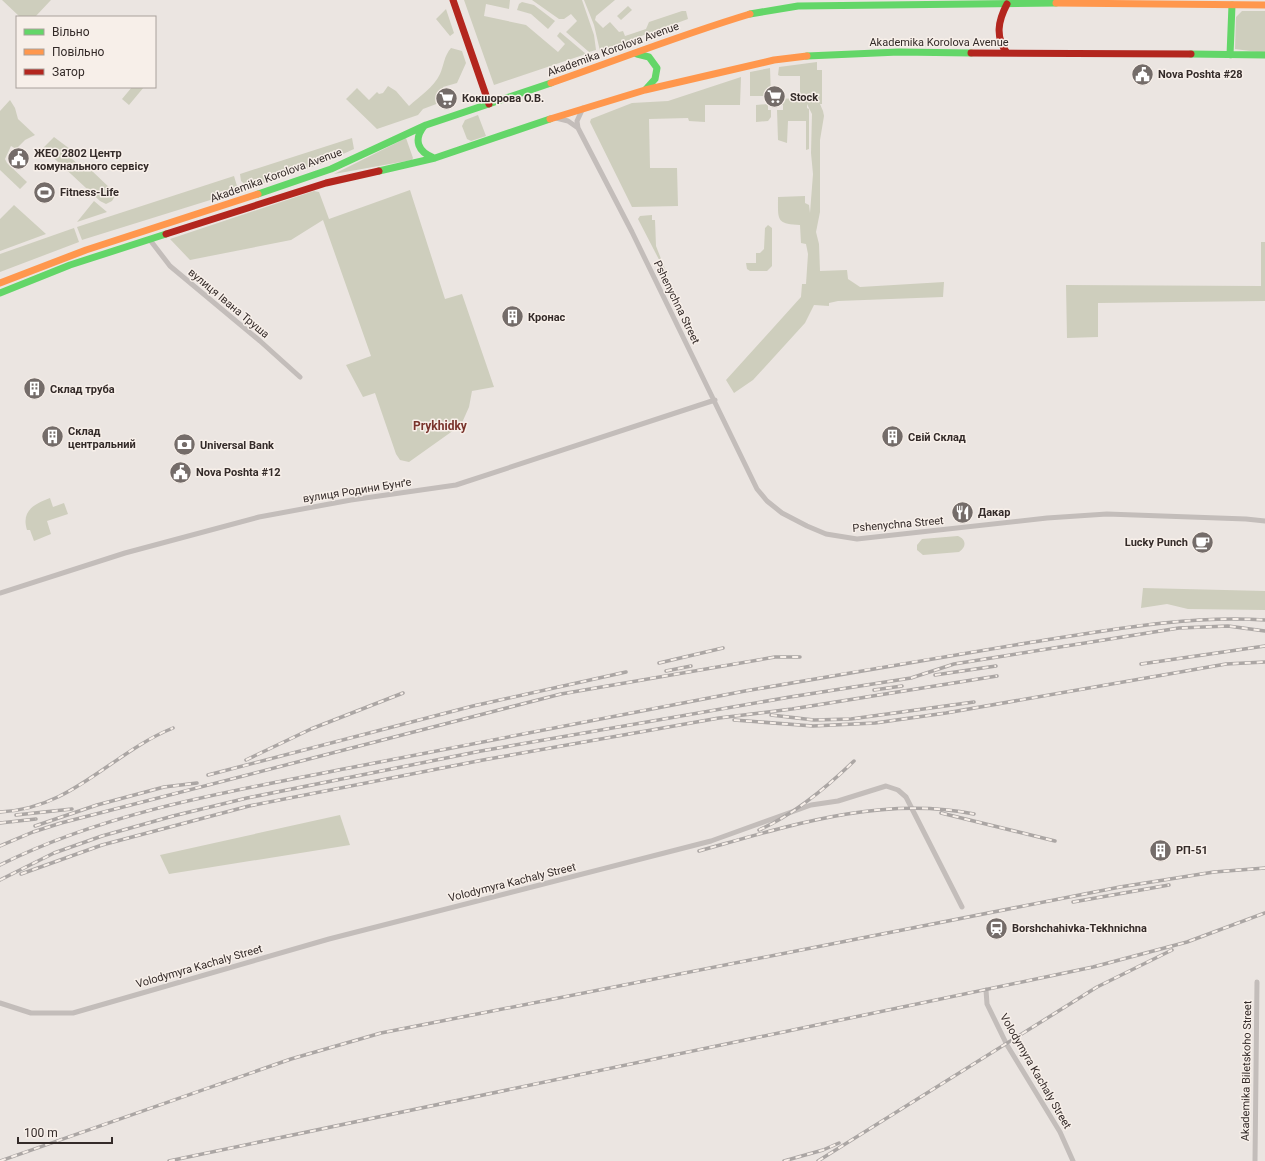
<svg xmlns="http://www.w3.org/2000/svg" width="1265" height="1161" viewBox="0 0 1265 1161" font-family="Roboto,sans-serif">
	<rect width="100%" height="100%" fill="#ebe5e1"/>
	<path fill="#cecebd" d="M2,0H51L35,17H20Z
		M464,0H510L509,9L486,4L484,16L526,25L558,52L565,44L557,36L560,32L586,54L494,85Z
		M532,0H582L594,35L596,50L589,52L566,32L577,21L571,14L564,19H559Z
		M584,0H615L596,16L595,20L603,28L610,22L619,32L623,31L625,36L646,29L649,22L682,11H686L688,19L600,51L594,25Z
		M522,2L534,5L555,21L548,29L531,14L517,10L519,4Z
		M628,6L632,10L621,20L617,16Z
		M446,9L454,33L450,36L436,19Z
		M1242,11H1265V53L1235,49L1236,17Z
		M451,48L462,51L466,63L457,83L443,87L447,100L423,109L418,115L377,129L346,99L357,88L369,100L377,92L379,94L383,93L388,86L396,91L409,106C419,97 434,87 440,74C444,65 444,56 451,48Z
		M817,62V70H822V104H820L823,111L824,116L820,140V212L816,232L819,244L820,271L847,270L848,279L860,287L944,282L943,297L838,301L829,303V306L814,305L805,323L753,380L734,393L726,380L801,297L802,284H806L808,254L806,244L801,243L800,225C776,224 778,220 778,197L805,196V203L809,205L810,213L813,174L811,153L812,114L807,104V108L809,109V149L806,150V121H788L787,143L778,140L777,110H783V105L778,104V99L800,98V76H780L778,75L779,67Z
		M770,68L771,96H750V72Z
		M741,77L740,105H705V122L689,121L688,118L649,119L650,168H677L678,206L632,207L590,122L591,119L632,103L668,101Z
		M132,87H144L129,105L122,99Z
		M10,100L15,108L18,119L35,135L25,140L16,149L11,146L5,159L7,163L27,182L20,189L0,170V111Z
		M768,104V110H771V117L768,121L756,122V105Z
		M478,115L486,136L471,141L467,139L462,126L465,120Z
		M54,137L74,152L71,158L86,171L91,170L113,191L115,196L112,201L106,204L100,201L43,148Z
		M352,138L354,149L321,164L249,188L241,181L240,174Z
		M406,138L413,158L412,160L334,174Z
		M234,176L237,186L236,192L85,239L82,240L77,227Z
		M410,190L445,299L462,294L494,387L472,391L469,407L461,425L409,462L400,460L396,454L375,393L363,397L346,365L371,356L323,220L291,240L190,260L170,239L314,191L319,192L329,219Z
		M94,201L107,212L77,222Z
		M14,205L46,234L0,251V219Z
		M652,215V220H655L656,246L668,277L638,219L640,216Z
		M768,225L772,228V266L767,271H750L747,269L746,263H756V253H760L764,249L765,228Z
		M74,228L79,242L0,272V254Z
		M1261,242H1265V301L1098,303V337L1067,338L1066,285L1261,286Z
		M50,498L53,507L64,503L68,514L47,521L51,534L34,541L30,530H27C21,511 34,504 50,498Z
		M958,536C966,539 967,547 959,552L923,555L917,550V545L922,539Z
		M1143,588L1265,591V610L1188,609L1167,604L1141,608Z
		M340,815L350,845L169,874L160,855Z"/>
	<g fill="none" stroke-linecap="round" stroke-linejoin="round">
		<path stroke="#c3bdba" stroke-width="5" d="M583,108L577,121L578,128L632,232L757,489L767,501L782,513L807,526L826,534L857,539L1047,518L1107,514L1246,519L1265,521
			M556,118L568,121L578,128
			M150,240L170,266L260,341L300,377
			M0,593L125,553L259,517L351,500L456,485L715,400
			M986,990L987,1004L1007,1045L1060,1132L1073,1161
			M0,1003L31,1013H73L329,939L711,841L811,805L838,801L886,786L898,790L906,797L962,907
			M1255,1161L1257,982"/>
		<path stroke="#63d668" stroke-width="7" d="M750,14L798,6L1056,3
			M637,54L649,57L657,68L655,79L646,89
			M1191,54L1265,55
			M1230,55L1232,5
			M807,56L899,52L971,53
			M424,126C413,140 418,152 434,158
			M379,171L435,158L550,119
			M258,194L331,169L426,125L551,83
			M0,293L70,265L166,234"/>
		<path stroke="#ff974d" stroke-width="7" d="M1056,3L1265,5
			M551,83C617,60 683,34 750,14
			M550,119L645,90L774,60L807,56
			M0,283L86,250L258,194"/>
		<path stroke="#b3261e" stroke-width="7" d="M453,0L489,104
			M1007,4C998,21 995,37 1007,53
			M971,53L1191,54
			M166,234L326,183L379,171"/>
		<defs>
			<path id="rail" d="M659,663L723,648
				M1141,664L1265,646
				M666,671L691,666
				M935,675L996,666
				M874,690L902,686
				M771,715L814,720L851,719L974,702
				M734,720L813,726L875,723L946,713L1226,664L1265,662
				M246,760L311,729L403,693
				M208,775L473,706L626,672
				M0,812C72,809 111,753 173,728
				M941,813L1055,841
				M16,815L72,809
				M0,823L36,819
				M35,826L97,805L164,787L197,783
				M759,830C795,814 826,788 854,761
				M0,846L33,832L61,823L561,694L775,657H800
				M699,851C788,826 882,795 974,814
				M0,865C108,811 232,791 349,768C481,742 613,716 745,691C841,674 937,658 1033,642C1110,630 1187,615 1265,620
				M21,874L102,845L249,806L483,760L719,718L792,709L997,676
				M0,880L54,853L102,836L173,816L247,798L481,751L790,697L911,678L954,664L1179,628L1228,626L1265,631
				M1073,902L1169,885
				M0,1161L291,1059L381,1033L1120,887L1214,872L1265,868
				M169,1161L1093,967L1187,942L1265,913
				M784,1161L823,1150L839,1143
				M818,1161L1097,987L1172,950"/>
		</defs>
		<use href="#rail" stroke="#aba6a4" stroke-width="3.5"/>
		<use href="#rail" stroke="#f7efe9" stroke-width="2" stroke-dasharray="6" stroke-linecap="butt"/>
	</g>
	<defs>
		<symbol id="civic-disc" viewBox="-11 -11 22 22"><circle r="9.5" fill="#746c69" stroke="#f7efe9"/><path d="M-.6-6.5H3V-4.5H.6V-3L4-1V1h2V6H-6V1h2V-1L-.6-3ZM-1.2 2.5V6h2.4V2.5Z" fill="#fff"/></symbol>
		<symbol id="supermarket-disc" viewBox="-11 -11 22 22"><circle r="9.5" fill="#746c69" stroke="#f7efe9"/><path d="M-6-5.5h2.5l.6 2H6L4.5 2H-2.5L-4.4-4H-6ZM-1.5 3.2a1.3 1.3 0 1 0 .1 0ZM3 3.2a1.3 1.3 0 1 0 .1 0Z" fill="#fff"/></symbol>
		<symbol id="stadium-disc" viewBox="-11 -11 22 22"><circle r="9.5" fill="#746c69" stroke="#f7efe9"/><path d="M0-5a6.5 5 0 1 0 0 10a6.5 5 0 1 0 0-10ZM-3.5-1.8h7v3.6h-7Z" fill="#fff"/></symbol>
		<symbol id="building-disc" viewBox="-11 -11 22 22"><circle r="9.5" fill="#746c69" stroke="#f7efe9"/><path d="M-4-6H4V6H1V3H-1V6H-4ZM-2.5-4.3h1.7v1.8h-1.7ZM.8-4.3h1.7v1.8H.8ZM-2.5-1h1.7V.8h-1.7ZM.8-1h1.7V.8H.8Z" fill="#fff"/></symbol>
		<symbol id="bank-disc" viewBox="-11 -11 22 22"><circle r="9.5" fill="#746c69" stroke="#f7efe9"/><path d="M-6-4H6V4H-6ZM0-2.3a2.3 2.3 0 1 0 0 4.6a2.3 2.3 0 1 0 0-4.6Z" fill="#fff"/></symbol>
		<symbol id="restaurant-disc" viewBox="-11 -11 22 22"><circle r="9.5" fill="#746c69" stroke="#f7efe9"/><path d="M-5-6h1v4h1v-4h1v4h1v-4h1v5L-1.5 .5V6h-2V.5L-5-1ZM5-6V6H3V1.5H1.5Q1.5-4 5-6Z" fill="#fff"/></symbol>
		<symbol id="cafe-disc" viewBox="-11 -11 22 22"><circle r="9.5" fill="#746c69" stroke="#f7efe9"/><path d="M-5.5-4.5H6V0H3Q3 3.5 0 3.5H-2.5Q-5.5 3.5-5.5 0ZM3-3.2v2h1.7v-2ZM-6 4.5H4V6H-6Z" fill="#fff"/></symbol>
		<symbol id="station-disc" viewBox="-11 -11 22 22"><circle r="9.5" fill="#746c69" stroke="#f7efe9"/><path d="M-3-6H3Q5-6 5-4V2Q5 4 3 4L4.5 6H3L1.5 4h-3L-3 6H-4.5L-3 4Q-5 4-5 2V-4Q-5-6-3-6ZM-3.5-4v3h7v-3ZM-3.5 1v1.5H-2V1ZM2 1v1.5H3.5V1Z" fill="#fff"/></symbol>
	</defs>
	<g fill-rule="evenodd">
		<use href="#civic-disc" x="1130" y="62" width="25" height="25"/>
		<use href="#supermarket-disc" x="762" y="84" width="25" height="25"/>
		<use href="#supermarket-disc" x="434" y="86" width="25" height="25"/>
		<use href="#civic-disc" x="6" y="146" width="25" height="25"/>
		<use href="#stadium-disc" x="32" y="180" width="25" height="25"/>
		<use href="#building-disc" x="500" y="304" width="25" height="25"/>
		<use href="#building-disc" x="22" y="376" width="25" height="25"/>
		<use href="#building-disc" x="40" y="424" width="25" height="25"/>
		<use href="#building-disc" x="880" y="424" width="25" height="25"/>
		<use href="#bank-disc" x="172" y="432" width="25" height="25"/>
		<use href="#civic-disc" x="168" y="460" width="25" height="25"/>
		<use href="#restaurant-disc" x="950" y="500" width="25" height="25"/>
		<use href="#cafe-disc" x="1190" y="530" width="25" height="25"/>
		<use href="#building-disc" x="1148" y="838" width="25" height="25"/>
		<use href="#station-disc" x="984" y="916" width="25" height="25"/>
	</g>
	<g text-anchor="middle" stroke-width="3" stroke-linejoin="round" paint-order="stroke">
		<g font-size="11" fill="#342b29" stroke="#f7efe9">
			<text x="939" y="46">Akademika Korolova Avenue</text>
			<text transform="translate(613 49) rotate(-20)" y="4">Akademika Korolova Avenue</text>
			<text transform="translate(276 175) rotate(-20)" y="4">Akademika Korolova Avenue</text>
			<text transform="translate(677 302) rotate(64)" y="4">Pshenychna Street</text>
			<text transform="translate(229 303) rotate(40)" y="4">вулиця Івана Труша</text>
			<text transform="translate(357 490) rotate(-9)" y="4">вулиця Родини Бунґе</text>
			<text transform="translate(898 524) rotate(-5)" y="4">Pshenychna Street</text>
			<text transform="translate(512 882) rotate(-14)" y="4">Volodymyra Kachaly Street</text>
			<text transform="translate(199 966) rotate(-16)" y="4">Volodymyra Kachaly Street</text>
			<text transform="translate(1036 1071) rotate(60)" y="4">Volodymyra Kachaly Street</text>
			<text transform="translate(1246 1071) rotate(-89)" y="4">Akademika Biletskoho Street</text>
		</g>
		<g font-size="11" font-weight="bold" fill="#342b29" stroke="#f7efe9" text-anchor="start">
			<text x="1158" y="78">Nova Poshta #28</text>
			<text x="790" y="101">Stock</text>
			<text x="462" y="102">Кокшорова О.В.</text>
			<text x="34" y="157">ЖЕО 2802 Центр<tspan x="34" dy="13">комунального сервісу</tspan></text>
			<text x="60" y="196">Fitness-Life</text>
			<text x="528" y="321">Кронас</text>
			<text x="50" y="393">Склад труба</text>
			<text x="68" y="435">Склад<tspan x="68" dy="13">центральний</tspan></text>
			<text x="908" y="441">Свій Склад</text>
			<text x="200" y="449">Universal Bank</text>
			<text x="196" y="476">Nova Poshta #12</text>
			<text x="978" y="516">Дакар</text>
			<text x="1188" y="546" text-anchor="end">Lucky Punch</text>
			<text x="1176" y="854">РП-51</text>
			<text x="1012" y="932">Borshchahivka-Tekhnichna</text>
		</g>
		<g font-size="12" font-weight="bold" fill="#79342c" stroke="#f7efe9">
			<text x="440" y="430">Prykhidky</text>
		</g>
	</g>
	<rect x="16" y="16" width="140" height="72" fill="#f7efe9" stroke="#a9a19c"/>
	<rect x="24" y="29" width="20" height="6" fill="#63d668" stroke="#a9a19c"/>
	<text x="52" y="36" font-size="12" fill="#342b29">Вільно</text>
	<rect x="24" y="49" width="20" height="6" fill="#ff974d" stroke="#a9a19c"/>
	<text x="52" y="56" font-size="12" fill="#342b29">Повільно</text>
	<rect x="24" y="69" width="20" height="6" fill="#b3261e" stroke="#a9a19c"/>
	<text x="52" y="76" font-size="12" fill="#342b29">Затор</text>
	<path d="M18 1137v6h94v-6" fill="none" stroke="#342b29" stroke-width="2"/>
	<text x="24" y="1137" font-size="12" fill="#342b29" stroke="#f7efe9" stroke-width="3" paint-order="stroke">100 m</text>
</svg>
